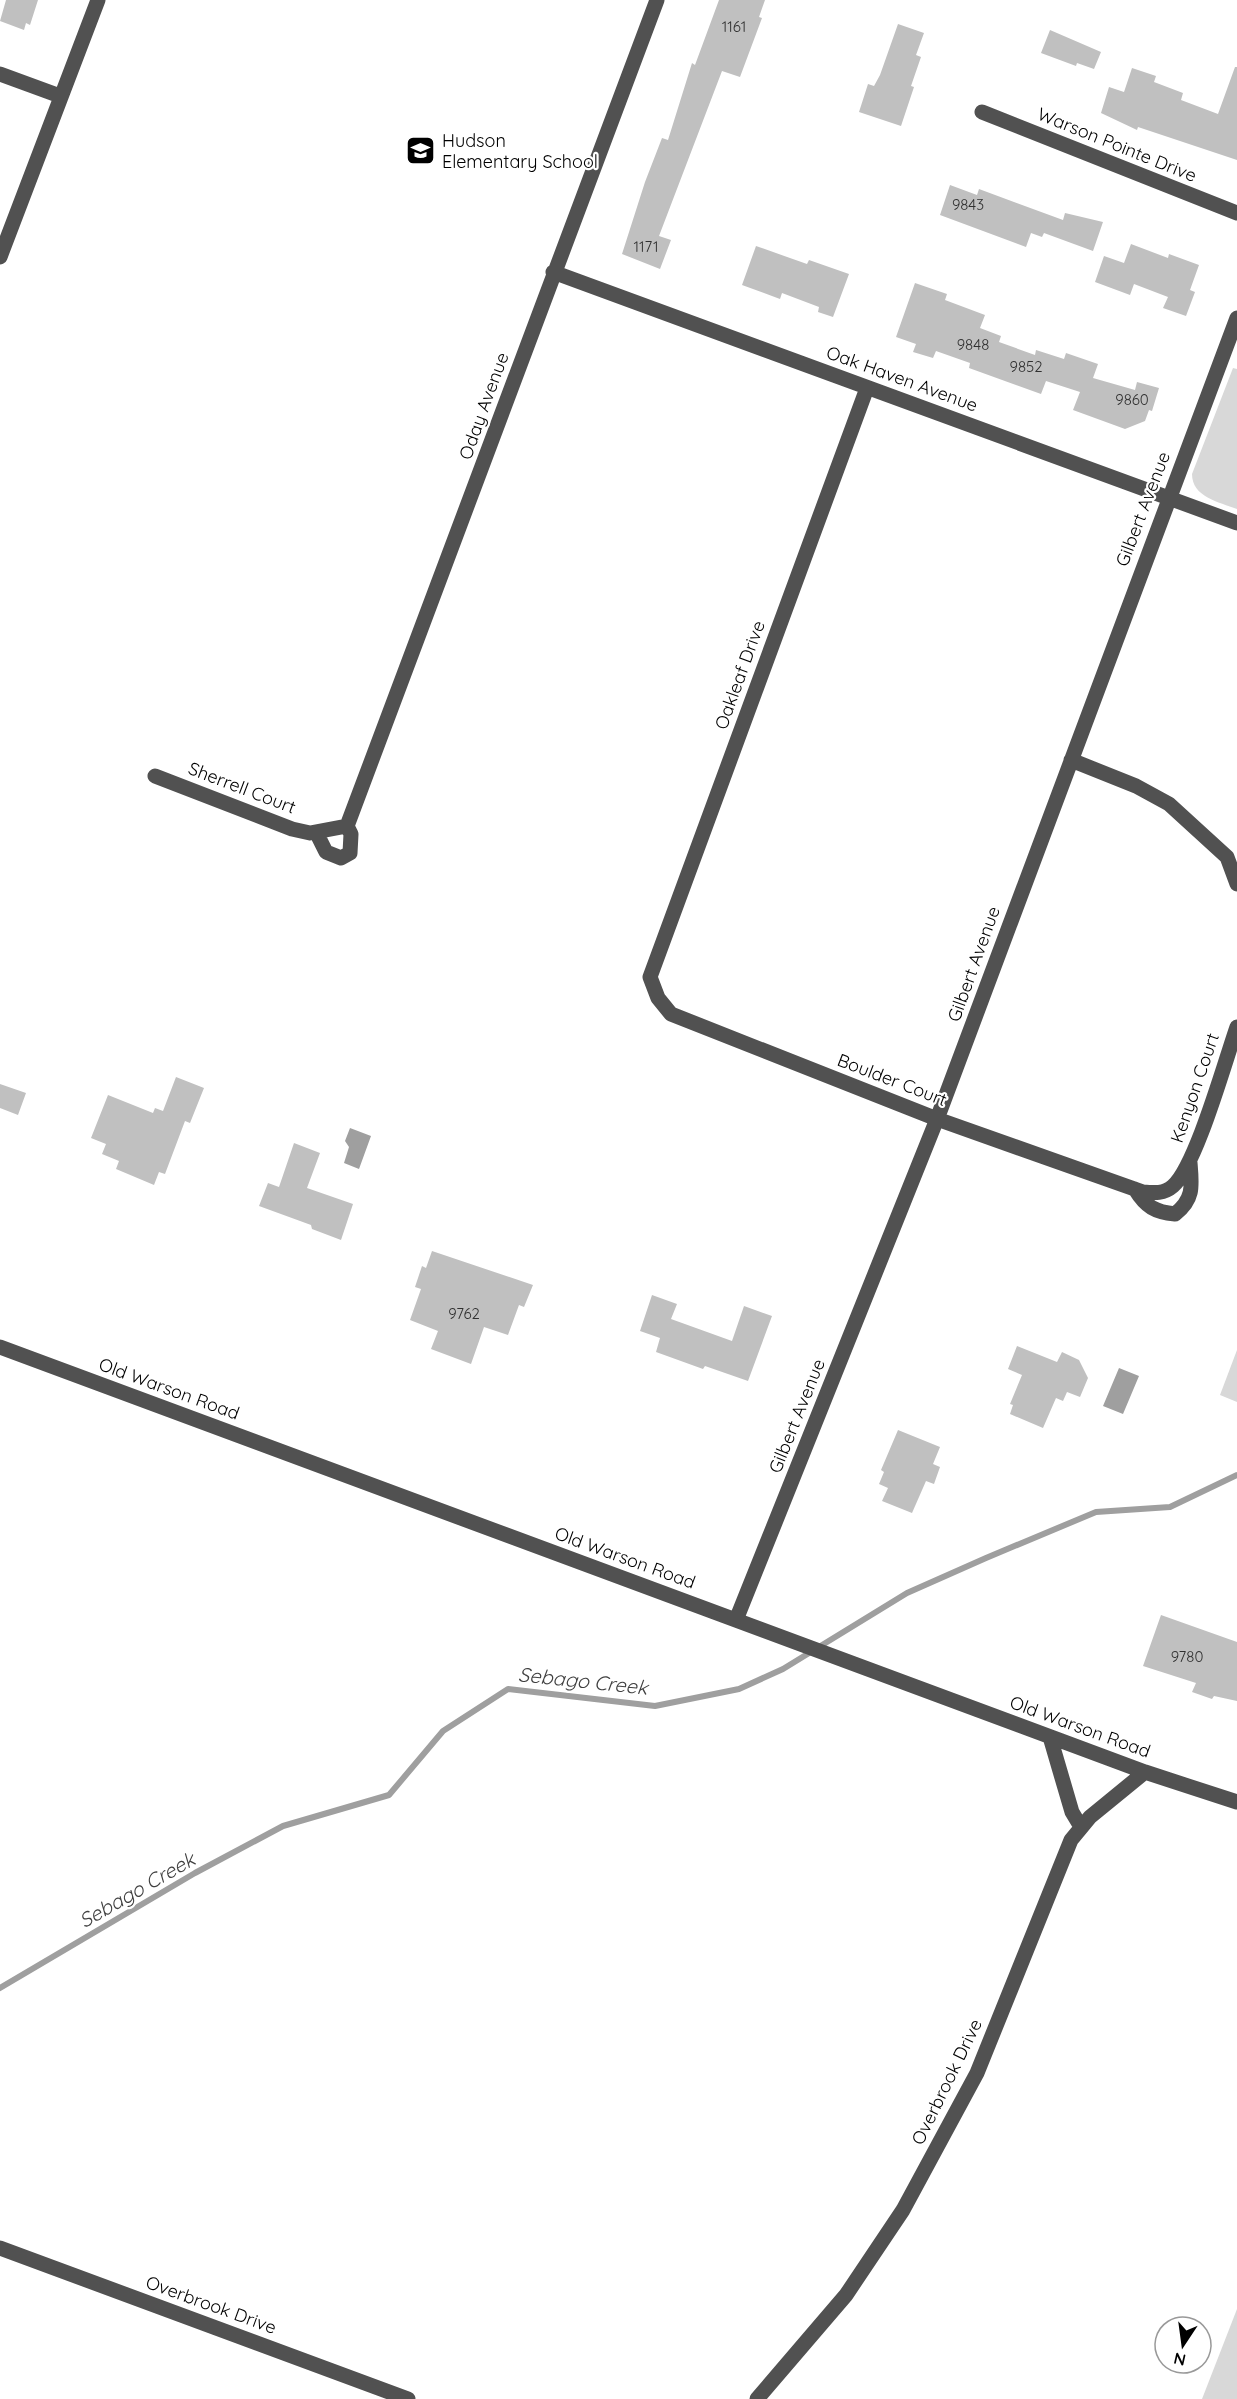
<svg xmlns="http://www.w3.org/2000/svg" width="1237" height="2399" viewBox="0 0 1237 2399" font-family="Quicksand,sans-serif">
	<rect width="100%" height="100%" fill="#fff"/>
	<path fill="#d8d8d8" d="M1233,368L1237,369V509C1219,502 1192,497 1192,474Z
		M1237,1350V1402L1220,1395Z
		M1237,2309V2399H1202Z"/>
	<path fill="#9f9f9f" d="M350,1128L371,1136L359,1169L344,1163L349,1147L345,1141Z
		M1119,1368L1139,1376L1123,1414L1103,1406Z"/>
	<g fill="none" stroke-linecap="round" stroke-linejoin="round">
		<path stroke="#9f9f9f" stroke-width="6" d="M0,1988L195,1873L283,1826L389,1795L443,1731L508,1689L655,1706L739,1689L783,1669L907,1593L986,1558L1096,1512L1170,1507L1237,1475"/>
	</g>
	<path fill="#c0c0c0" d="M6,0H38L30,25L26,23L24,30L0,21Z
		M719,0H765L759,17L762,18L740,77L722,71L659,236L671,240L660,269L622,254L645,182L662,138L668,140L692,63L695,65Z
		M898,24L924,33L916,55L921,57L911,86L914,87L901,126L859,112L868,84L874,86L880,75Z
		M1050,30L1101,52L1094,69L1077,63L1076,66L1041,53Z
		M1235,67H1237V160L1138,127L1137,130L1101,113L1109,87L1124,92L1132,68L1156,76L1154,82L1183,93L1181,100L1218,114Z
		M950,185L977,195L979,189L1063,220L1065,213L1103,222L1093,251L1044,233L1042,237L1031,233L1026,247L940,215Z
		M1131,244L1168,258L1169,254L1199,265L1190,290L1195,292L1186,316L1163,308L1168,297L1134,284L1130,295L1095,282L1104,256L1124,263Z
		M756,246L807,264L809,260L849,274L833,317L818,312L819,307L782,293L780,299L742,285Z
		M915,283L947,294L945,300L985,315L980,328L1001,336L999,342L1035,355L1036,350L1064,359L1066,353L1098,364L1093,378L1135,390L1137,382L1159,388L1152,411L1149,410L1145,421L1125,429L1073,410L1080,392L1046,381L1041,394L969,368L970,363L936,351L933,358L913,352L916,344L896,337Z
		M176,1077L204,1088L190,1123L185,1121L165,1174L159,1172L154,1185L116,1169L119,1161L102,1154L106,1144L91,1138L108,1095L153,1113L155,1108L163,1111Z
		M0,1084L26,1093L18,1115L0,1108Z
		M294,1143L320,1153L307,1188L353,1204L341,1240L312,1229L311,1225L259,1206L268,1183L279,1187Z
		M432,1251L533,1285L524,1307L519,1305L508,1335L484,1327L471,1364L431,1349L438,1331L410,1320L421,1289L415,1287L422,1266L426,1268Z
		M652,1295L677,1304L671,1319L732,1341L744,1306L772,1316L748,1381L705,1366L703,1369L656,1352L660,1338L640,1331Z
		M1017,1346L1057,1362L1062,1352L1079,1360L1088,1378L1080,1397L1067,1392L1063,1401L1056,1398L1043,1428L1010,1414L1013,1405L1010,1404L1022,1375L1008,1369Z
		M898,1430L940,1447L933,1464L940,1467L934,1484L926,1481L912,1513L882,1501L888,1488L879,1484L884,1472L881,1470Z
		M1161,1615L1237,1642V1701L1214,1696L1212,1699L1192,1692L1196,1683L1143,1666Z"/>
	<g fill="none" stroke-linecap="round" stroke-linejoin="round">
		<path stroke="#515151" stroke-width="15" d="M0,74L60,96
			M982,112L1237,213
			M0,257L98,0
			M553,272L1237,523
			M867,388L650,977L658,998L671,1014L937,1119L1143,1192C1154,1193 1164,1194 1173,1186C1196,1166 1225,1061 1237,1027
			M1071,760L1136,786L1169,804L1227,857L1237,884
			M155,776L292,829L310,833L347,826
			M347,826L657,0
			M316,832L326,852L341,858L350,853L351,834L347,826
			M1135,1189C1146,1207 1155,1212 1175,1214C1194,1199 1192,1186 1190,1163
			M0,1347L1145,1772L1237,1802
			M736,1620L937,1119L1237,318
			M1050,1737L1072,1812L1081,1827
			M0,2248L408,2399
			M757,2399L846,2295L903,2210L977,2073L1071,1840L1090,1817L1145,1772"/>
	</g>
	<defs>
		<symbol id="school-square" viewBox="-11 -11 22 22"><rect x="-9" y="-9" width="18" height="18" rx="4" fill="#000" stroke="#fff"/><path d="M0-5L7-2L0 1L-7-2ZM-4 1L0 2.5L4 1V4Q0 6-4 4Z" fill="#fff"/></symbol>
	</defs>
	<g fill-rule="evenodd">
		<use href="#school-square" x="404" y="134" width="33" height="33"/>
	</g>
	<g text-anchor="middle" stroke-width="4.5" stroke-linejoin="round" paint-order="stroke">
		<g font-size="15" fill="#303030">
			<text x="734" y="32">1161</text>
			<text x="968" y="210">9843</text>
			<text x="646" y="252">1171</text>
			<text x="973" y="350">9848</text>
			<text x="1026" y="372">9852</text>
			<text x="1132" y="405">9860</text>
			<text x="464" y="1319">9762</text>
			<text x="1187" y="1662">9780</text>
		</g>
		<g font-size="18" fill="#000" stroke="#fff" text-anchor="start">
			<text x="442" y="147">Hudson<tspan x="442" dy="21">Elementary School</tspan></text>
		</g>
		<g font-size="18" fill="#000" stroke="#fff">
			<text transform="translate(1117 145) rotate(22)" y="6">Warson Pointe Drive</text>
			<text transform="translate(902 379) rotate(20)" y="6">Oak Haven Avenue</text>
			<text transform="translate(484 406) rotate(-70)" y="6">Oday Avenue</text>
			<text transform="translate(1143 509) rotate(-69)" y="6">Gilbert Avenue</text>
			<text transform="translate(740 675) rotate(-70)" y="6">Oakleaf Drive</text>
			<text transform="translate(242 788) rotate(21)" y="6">Sherrell Court</text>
			<text transform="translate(974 964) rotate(-70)" y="6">Gilbert Avenue</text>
			<text transform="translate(892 1080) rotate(21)" y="6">Boulder Court</text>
			<text transform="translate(1195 1088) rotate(-71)" y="6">Kenyon Court</text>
			<text transform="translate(169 1389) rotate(20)" y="6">Old Warson Road</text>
			<text transform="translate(797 1416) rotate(-68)" y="6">Gilbert Avenue</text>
			<text transform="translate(625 1558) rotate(20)" y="6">Old Warson Road</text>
			<text transform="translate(1080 1727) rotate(20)" y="6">Old Warson Road</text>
			<text transform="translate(947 2082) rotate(-64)" y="6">Overbrook Drive</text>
			<text transform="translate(211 2305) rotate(20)" y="6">Overbrook Drive</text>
		</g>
		<g font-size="20" font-style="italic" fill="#404040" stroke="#fff">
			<text transform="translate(583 1681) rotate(6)" y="7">Sebago Creek</text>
			<text transform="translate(137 1890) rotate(-30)" y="7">Sebago Creek</text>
		</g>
	</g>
	<g transform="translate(1183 2345) rotate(193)"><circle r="28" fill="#ffffff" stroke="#999999" stroke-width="1.5"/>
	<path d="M0-4.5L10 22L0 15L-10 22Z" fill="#000000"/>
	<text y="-9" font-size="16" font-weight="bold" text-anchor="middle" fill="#000000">N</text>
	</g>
</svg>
